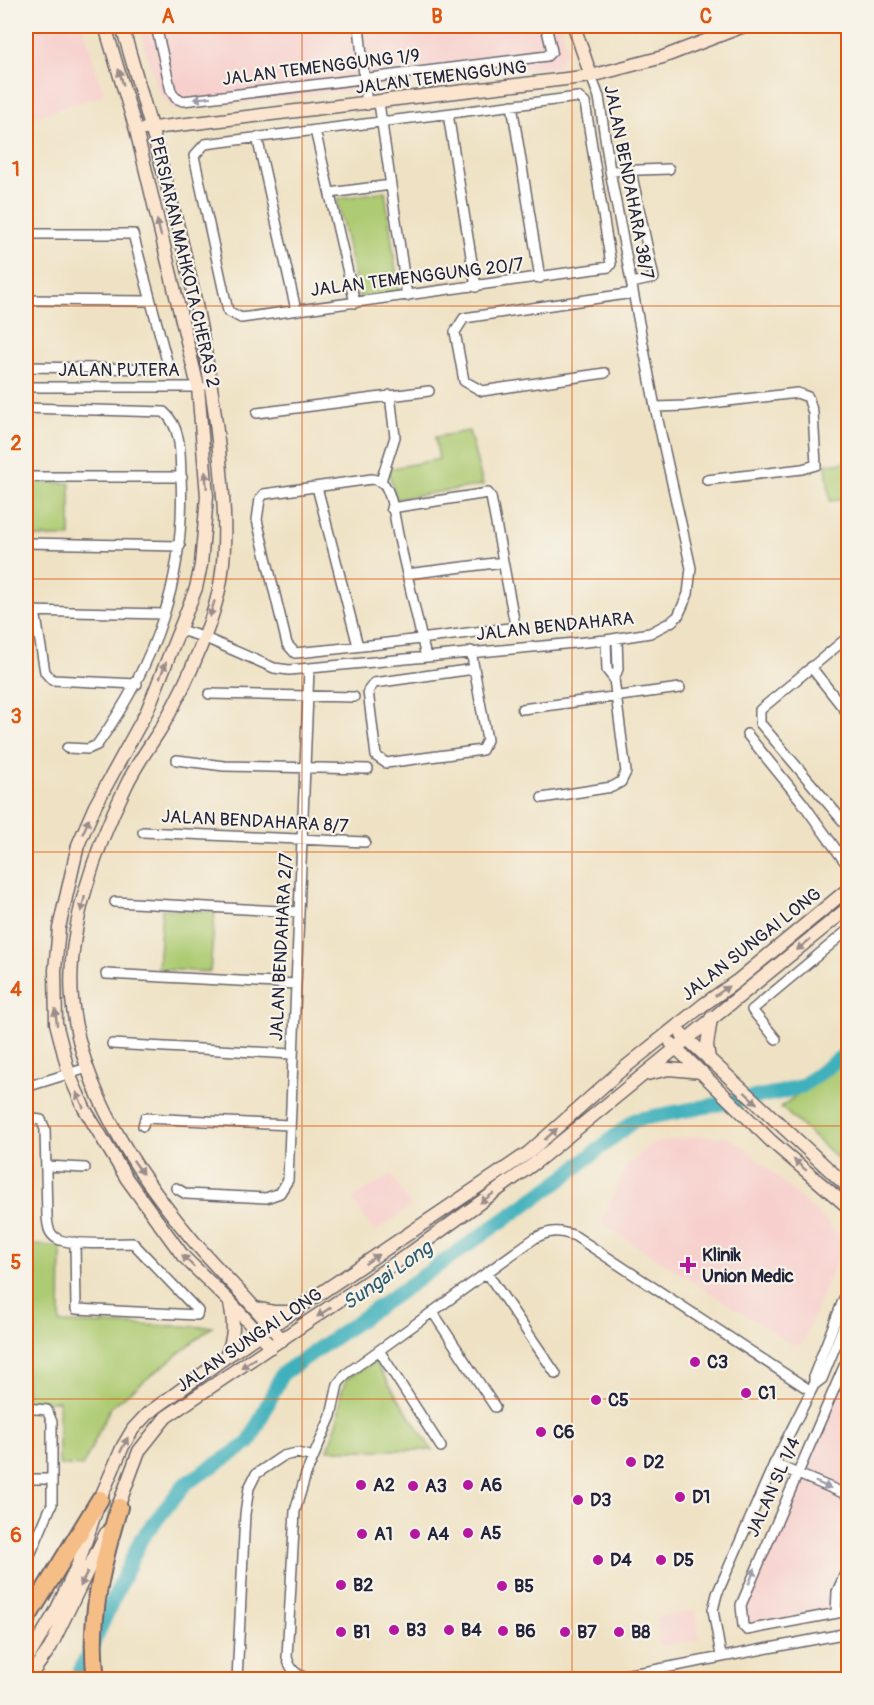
<svg xmlns="http://www.w3.org/2000/svg" width="874" height="1705" viewBox="0 0 874 1705" font-family="Pangolin,sans-serif">
	<rect width="100%" height="100%" fill="#f7f3e8"/>
	<filter id="ink" filterUnits="userSpaceOnUse"><feTurbulence type="fractalNoise" baseFrequency=".0167" numOctaves="2"/><feDisplacementMap in="SourceGraphic" scale="12" xChannelSelector="R" yChannelSelector="G"/><feConvolveMatrix kernelMatrix="1 2 1 2 8 2 1 2 1" color-interpolation-filters="sRGB"/></filter>
	<filter id="wash" filterUnits="userSpaceOnUse"><feTurbulence type="fractalNoise" baseFrequency=".008" numOctaves="4" result="noise"/><feDisplacementMap in="SourceGraphic" scale="24" xChannelSelector="R" yChannelSelector="G"/><feGaussianBlur stdDeviation="1.35" result="paint"/><feColorMatrix in="noise" values="0 0 0 0 0 0 0 0 0 0 0 0 0 0 0 0 0 1.4 0 .05"/><feComposite in="paint" operator="in"/></filter>
	<g filter="url(#wash)">
		<rect width="100%" height="100%" fill="#efe2c4"/>
		<path fill="#f7d0cd" d="M26,26H83L104,95L27,119Z
			M138,26H561L567,50L557,67L175,110L159,94Z
			M697,1136L726,1137L743,1146L826,1221L844,1242L803,1342L799,1345L791,1344L601,1223L626,1166L653,1143Z
			M391,1174L411,1206L374,1233L352,1199Z
			M848,1368V1608L748,1626L743,1608Z
			M697,1610L699,1640L658,1646L657,1617Z"/>
		<path fill="#adcb72" stroke="#687656" stroke-width="1.5" d="M385,191L399,292L359,297L337,199Z
			M469,431L483,485L396,499L388,469L439,459L435,437Z
			M848,462V499L830,501L826,464Z
			M26,482L70,483V537H26Z
			M162,909L215,912L210,972L158,969Z
			M848,1055V1168L781,1107Z
			M26,1245L61,1246L60,1323L212,1327L110,1408L83,1466L59,1465V1401L26,1402Z
			M374,1361L432,1450H328L338,1420L341,1393L347,1378Z"/>
		<g fill="none" stroke-linecap="round" stroke-linejoin="round">
			<path stroke="#41b0bc" stroke-width="15" d="M76,1680L141,1539L185,1484L249,1443L282,1374L558,1182L635,1120L782,1092L802,1086L848,1052"/>
		</g>
	</g>
	<g filter="url(#ink)">
		<g fill="none" stroke-linecap="round" stroke-linejoin="round">
			<defs>
				<path id="street" d="M156,26L171,91L176,98L183,101L547,56L552,51L546,26
					M359,26L367,105
					M578,97L585,103L611,264L609,267L241,318L228,311L194,156L205,144Z
					M379,103L407,296
					M512,105L540,278
					M448,114L476,287
					M315,130L355,303
					M257,137L296,310
					M610,171L669,169
					M631,171L654,278L632,283
					M330,193L391,185
					M26,234H133L168,365L163,369L26,367
					M26,300L149,301
					M605,373L482,391L464,381L455,332L464,318L633,293
					M26,387H201
					M655,407L686,406L797,393L808,397L813,413L816,465L802,469L707,480
					M26,408L164,412C182,428 180,454 181,476C186,578 156,663 97,745L88,749L67,748
					M257,413L429,391
					M26,477H182
					M381,481L395,437L390,395
					M317,487L358,646
					M391,508L488,493L491,497L515,625L510,628C439,636 367,647 295,653L287,644L257,520L260,499L264,494L372,479C379,480 384,482 387,489C394,503 395,523 399,539C408,578 417,617 426,657
					M26,543L180,546
					M407,574L503,562
					M26,611L164,614
					M35,611L45,672L52,680L137,684
					M180,630L203,637L274,668L289,670L606,640L650,633L671,622L678,616L688,594L691,568L655,407L610,171L599,97L591,76
					M848,637L760,710V723L848,827
					M606,640L607,670L614,679
					M471,651L487,740L482,750L386,763L376,756L368,691L374,683L474,669
					M811,667L848,714
					M209,694L354,697
					M522,709L680,688
					M747,734L802,802L848,866
					M177,760L224,766L368,769
					M542,798L612,787L621,782L626,772L614,679L618,669L617,639
					M143,832L365,842
					M115,902L298,912
					M106,974L296,984
					M776,1039L752,1010L848,930
					M112,1044L292,1054
					M26,1087L87,1068
					M26,1118L41,1120L45,1129L47,1217C48,1225 48,1233 56,1238C67,1246 117,1243 133,1243L198,1311L197,1315L76,1309L75,1242
					M143,1126L145,1118L290,1125
					M46,1166L85,1168
					M176,1188L186,1194L266,1198L280,1193L288,1180L309,670
					M487,1273L556,1374
					M434,1314L495,1407
					M380,1352L441,1447
					M848,1357L741,1605L743,1626L747,1630L848,1611
					M814,1385L822,1379L848,1315
					M26,1408L47,1410L52,1422V1504L26,1564
					M774,1464L848,1495
					M26,1479H52
					M836,1613L837,1592L848,1567
					M721,1656L713,1610L717,1594L774,1464L814,1385V1375L848,1288
					M237,1680L245,1514L249,1488L256,1474L283,1456L297,1453L314,1457
					M319,1680C303,1678 291,1675 287,1657L295,1511L306,1474L331,1416L338,1384L346,1374L535,1238C551,1230 559,1230 575,1236L811,1391
					M589,1680L649,1671L848,1633"/>
				<path id="secondary" d="M105,26L136,130L198,387L207,496L201,565L196,588L147,711L95,806L78,845L59,928L55,970L56,1023L69,1074L84,1108L127,1179L183,1256L230,1302L271,1347
					M122,26C162,165 205,306 219,450C223,491 227,531 222,572C217,617 186,685 163,725C151,745 136,764 126,786C96,847 66,930 72,999C80,1088 135,1171 191,1238C220,1273 254,1304 282,1340
					M574,26L591,76
					M145,129L591,76L663,57L744,26
					M682,1034L848,1187
					M671,1043L771,1141L848,1207
					M709,1060L707,1045L711,1018
					M647,1074L669,1069L702,1072
					M256,1308L274,1312H296
					M226,1356C235,1337 234,1323 230,1303
					M115,1515L139,1451L166,1417L410,1253L535,1163L848,908
					M26,1661L56,1611L78,1564L100,1499L123,1446L133,1429L147,1414L226,1357L528,1153L618,1073L703,1005L737,981L848,889
					M27,1680L50,1648L106,1533"/>
				<path id="highway" d="M26,1620L100,1499
					M96,1680C88,1620 102,1564 119,1507"/>
			</defs>
			<use href="#street" stroke="#6a656b" stroke-width="12"/>
			<use href="#secondary" stroke="#6a656b" stroke-width="15"/>
			<use href="#highway" stroke="#6a656b" stroke-width="20"/>
			<use href="#street" stroke="#fff" stroke-width="9"/>
			<use href="#secondary" stroke="#fbe5cf" stroke-width="12"/>
			<use href="#highway" stroke="#f6be87" stroke-width="16"/>
		</g>
		<defs><path id="oneway-solid" d="M-6-.8H1V-3.2L6.5 0L1 3.2V.8H-6Z" transform="scale(1.5)"/></defs>
		<g fill="#998d8c">
			<use href="#oneway-solid" transform="translate(121 77) rotate(-107)"/>
			<use href="#oneway-solid" transform="translate(159 228) rotate(-104)"/>
			<use href="#oneway-solid" transform="translate(206 480) rotate(-95)"/>
			<use href="#oneway-solid" transform="translate(212 609) rotate(108)"/>
			<use href="#oneway-solid" transform="translate(163 670) rotate(-68)"/>
			<use href="#oneway-solid" transform="translate(86 826) rotate(-67)"/>
			<use href="#oneway-solid" transform="translate(83 904) rotate(103)"/>
			<use href="#oneway-solid" transform="translate(803 945) rotate(141)"/>
			<use href="#oneway-solid" transform="translate(722 991) rotate(-35)"/>
			<use href="#oneway-solid" transform="translate(56 1017) rotate(-97)"/>
			<use href="#oneway-solid" transform="translate(751 1098) rotate(43)"/>
			<use href="#oneway-solid" transform="translate(80 1100) rotate(-114)"/>
			<use href="#oneway-solid" transform="translate(551 1134) rotate(-42)"/>
			<use href="#oneway-solid" transform="translate(800 1165) rotate(-139)"/>
			<use href="#oneway-solid" transform="translate(138 1167) rotate(55)"/>
			<use href="#oneway-solid" transform="translate(487 1198) rotate(144)"/>
			<use href="#oneway-solid" transform="translate(372 1259) rotate(-35)"/>
			<use href="#oneway-solid" transform="translate(188 1261) rotate(-134)"/>
			<use href="#oneway-solid" transform="translate(324 1312) rotate(146)"/>
			<use href="#oneway-solid" transform="translate(248 1363) rotate(146)"/>
			<use href="#oneway-solid" transform="translate(124 1445) rotate(-63)"/>
			<use href="#oneway-solid" transform="translate(84 1579) rotate(116)"/>
		</g>
		<g fill="#9c9ca7">
			<use href="#oneway-solid" transform="translate(202 98) rotate(173)"/>
			<use href="#oneway-solid" transform="translate(823 1485) rotate(23)"/>
			<use href="#oneway-solid" transform="translate(752 1576) rotate(-68)"/>
		</g>
	</g>
	<path fill="none" stroke="#de560e" stroke-width="1.5" stroke-opacity="0.55" d="M302,26V1680M572,26V1680M26,306H848M26,579H848M26,852H848M26,1126H848M26,1399H848"/>
	<g fill="#b5179e" stroke="#f7f3e8" stroke-width="2">
		<path d="M685 1256h6v6h6v6h-6v6h-6v-6h-6v-6h6z"/>
		<circle cx="695" cy="1362" r="6"/>
		<circle cx="746" cy="1393" r="6"/>
		<circle cx="596" cy="1400" r="6"/>
		<circle cx="541" cy="1432" r="6"/>
		<circle cx="631" cy="1462" r="6"/>
		<circle cx="361" cy="1485" r="6"/>
		<circle cx="468" cy="1485" r="6"/>
		<circle cx="413" cy="1486" r="6"/>
		<circle cx="680" cy="1497" r="6"/>
		<circle cx="578" cy="1500" r="6"/>
		<circle cx="468" cy="1533" r="6"/>
		<circle cx="362" cy="1534" r="6"/>
		<circle cx="415" cy="1534" r="6"/>
		<circle cx="598" cy="1560" r="6"/>
		<circle cx="661" cy="1560" r="6"/>
		<circle cx="341" cy="1585" r="6"/>
		<circle cx="502" cy="1586" r="6"/>
		<circle cx="394" cy="1630" r="6"/>
		<circle cx="449" cy="1630" r="6"/>
		<circle cx="503" cy="1631" r="6"/>
		<circle cx="341" cy="1632" r="6"/>
		<circle cx="565" cy="1632" r="6"/>
		<circle cx="619" cy="1632" r="6"/>
	</g>
	<g text-anchor="middle" stroke-width="4.5" stroke-linejoin="round" paint-order="stroke">
		<g font-size="18" fill="#22223b" stroke="#f7f3e8">
			<text transform="translate(321 67) rotate(-7)" y="6">JALAN TEMENGGUNG 1/9</text>
			<text transform="translate(441 77) rotate(-7)" y="6">JALAN TEMENGGUNG</text>
			<text transform="translate(629 182) rotate(79)" y="6">JALAN BENDAHARA 38/7</text>
			<text transform="translate(185 262) rotate(77)" y="6">PERSIARAN MAHKOTA CHERAS 2</text>
			<text transform="translate(417 277) rotate(-7)" y="6">JALAN TEMENGGUNG 20/7</text>
			<text x="119" y="376">JALAN PUTERA</text>
			<text transform="translate(555 626) rotate(-6)" y="6">JALAN BENDAHARA</text>
			<text transform="translate(255 821) rotate(3)" y="6">JALAN BENDAHARA 8/7</text>
			<text transform="translate(751 944) rotate(-38)" y="6">JALAN SUNGAI LONG</text>
			<text transform="translate(281 947) rotate(-87)" y="6">JALAN BENDAHARA 2/7</text>
			<text transform="translate(249 1340) rotate(-34)" y="6">JALAN SUNGAI LONG</text>
			<text transform="translate(773 1487) rotate(-66)" y="6">JALAN SL 1/4</text>
		</g>
		<g font-size="18" font-weight="bold" fill="#22223b" stroke="#f7f3e8" text-anchor="start">
			<text x="702" y="1261">Klinik<tspan x="702" dy="21">Union Medic</tspan></text>
			<text x="707" y="1368">C3</text>
			<text x="758" y="1399">C1</text>
			<text x="608" y="1406">C5</text>
			<text x="553" y="1438">C6</text>
			<text x="643" y="1468">D2</text>
			<text x="373" y="1491">A2</text>
			<text x="480" y="1491">A6</text>
			<text x="425" y="1492">A3</text>
			<text x="692" y="1503">D1</text>
			<text x="590" y="1506">D3</text>
			<text x="480" y="1539">A5</text>
			<text x="374" y="1540">A1</text>
			<text x="427" y="1540">A4</text>
			<text x="610" y="1566">D4</text>
			<text x="673" y="1566">D5</text>
			<text x="353" y="1591">B2</text>
			<text x="514" y="1592">B5</text>
			<text x="406" y="1636">B3</text>
			<text x="461" y="1636">B4</text>
			<text x="515" y="1637">B6</text>
			<text x="353" y="1638">B1</text>
			<text x="577" y="1638">B7</text>
			<text x="631" y="1638">B8</text>
		</g>
		<g font-size="20" font-style="italic" fill="#2e5b6f" stroke="#f7f3e8">
			<text transform="translate(387 1275) rotate(-35)" y="7">Sungai Long</text>
		</g>
	</g>
	<rect width="874" height="1705" fill="none" stroke="#f7f3e8" stroke-width="66"/>
	<rect x="33" y="33" width="808" height="1639" fill="none" stroke="#de560e" stroke-width="2"/>
	<g font-size="20" text-anchor="middle" font-weight="bold" fill="#de560e">
		<text x="168" y="23">A</text>
		<text x="437" y="23">B</text>
		<text x="706" y="23">C</text>
		<text x="16" y="176">1</text>
		<text x="16" y="450">2</text>
		<text x="16" y="723">3</text>
		<text x="16" y="996">4</text>
		<text x="16" y="1269">5</text>
		<text x="16" y="1542">6</text>
	</g>
</svg>
